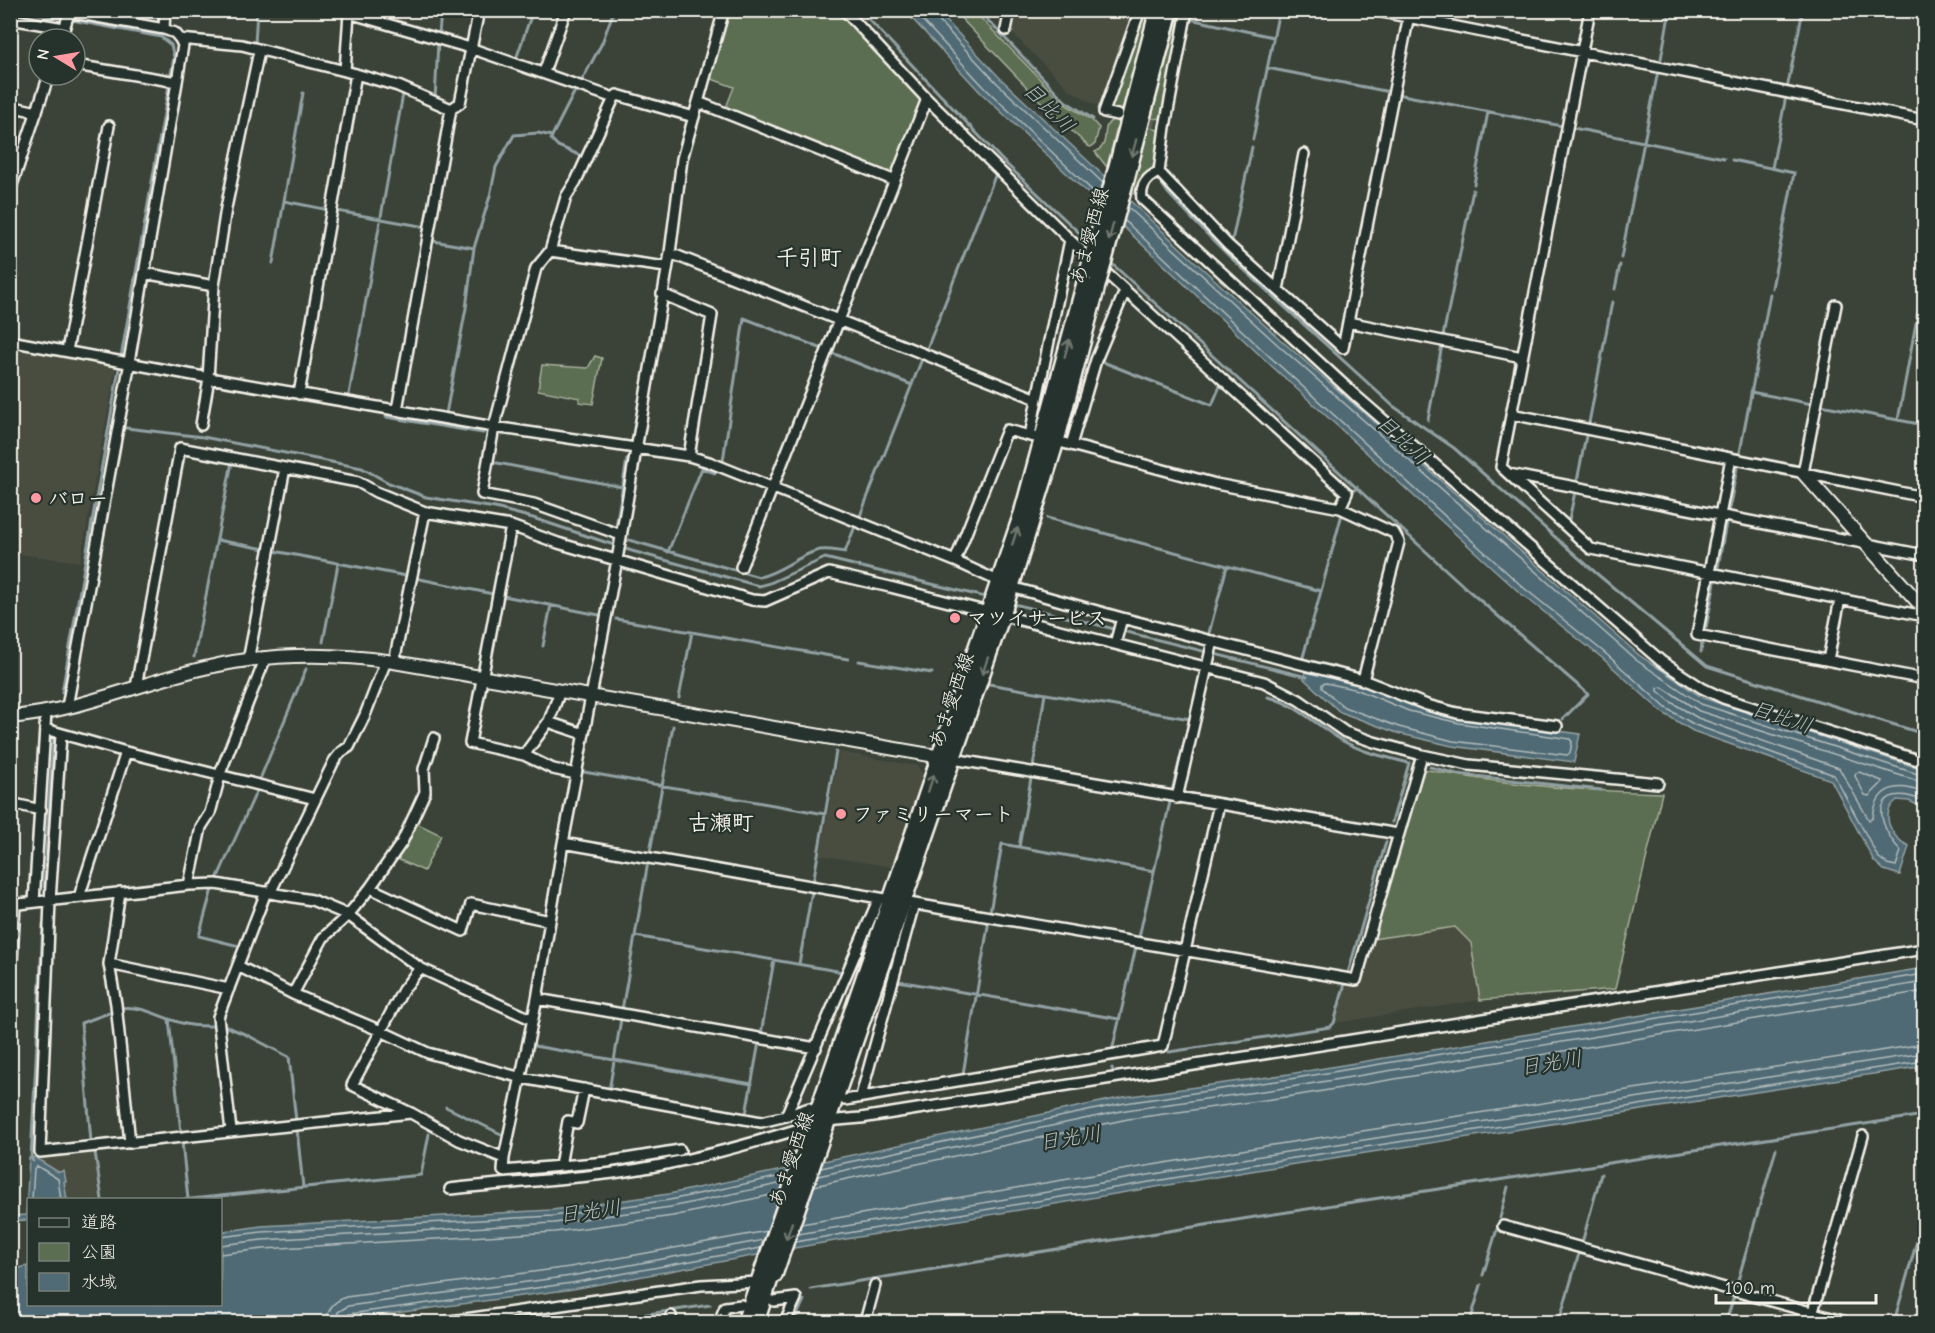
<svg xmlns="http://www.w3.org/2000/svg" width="1935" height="1333" viewBox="0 0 1935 1333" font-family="'Comic Neue','Klee One',sans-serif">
	<rect width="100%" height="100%" fill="#3b4339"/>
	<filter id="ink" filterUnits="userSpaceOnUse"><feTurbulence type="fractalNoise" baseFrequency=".0167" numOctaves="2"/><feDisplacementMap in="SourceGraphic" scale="12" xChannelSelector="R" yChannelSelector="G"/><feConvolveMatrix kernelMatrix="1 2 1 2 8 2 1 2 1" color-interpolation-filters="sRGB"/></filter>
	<g filter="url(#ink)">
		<path fill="#4a4e41" d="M1013,11H1137L1098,107L1069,89L1011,32Z
			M10,346L116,366L80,562L11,553Z
			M839,752L917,766L924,776L893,867L820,855Z
			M1455,927L1471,943L1480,1000L1335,1023L1347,982L1359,984L1372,939Z
			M94,1151L99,1199H67L64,1171L58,1172L34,1157Z"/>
		<path fill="#5c6e51" stroke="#a8b09c" stroke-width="1.5" d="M729,11H838L918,97L920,103L892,172L888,174L725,110L734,87L709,78Z
			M954,11H974L1063,103L1092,120L1099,128L1095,144L1091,147L1088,146L1043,104Z
			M1144,11H1149L1121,113L1111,108Z
			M1180,11H1184L1164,118L1151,119Z
			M1117,119H1119L1107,167L1095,152C1114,144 1096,123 1117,119Z
			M1149,127L1161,131L1154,164L1140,199L1132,192Z
			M595,356L602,358L593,404L579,402L580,398L538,390L542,365L588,368Z
			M1423,769C1502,785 1583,791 1662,793L1615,989L1480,1000L1471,943L1455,927L1372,939L1399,841H1402Z
			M414,822L441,835L424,871L397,859L396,854Z"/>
		<path fill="#506b75" stroke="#92a1a3" stroke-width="1.5" d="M905,11H937L1001,79L1191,258L1282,341L1639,655L1703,698L1924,770V808L1909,801L1897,800C1879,814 1891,838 1909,846L1900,875L1884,870L1874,861L1831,780L1693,731L1663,713L1601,657L1520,593L1264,359L980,92Z
			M1306,672L1360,684L1411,705L1461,718L1580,734L1574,762L1452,746L1397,733L1340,712L1304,679Z
			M1924,968V1066L1269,1168L811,1245L573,1289L329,1322H11L10,1270L28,1266V1304H220L221,1232L261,1226L552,1210L669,1194L1124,1097L1289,1074Z
			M34,1157L58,1172L64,1171L66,1182H64L67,1199L28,1200V1220L11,1221V1216L26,1215L29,1158Z"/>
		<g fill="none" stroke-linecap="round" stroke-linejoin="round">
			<path stroke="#b2bbba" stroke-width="1.5" d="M913,10L985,88L1099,197
				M934,10L935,17L997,83L1103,183
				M1128,207L1278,345L1636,660L1701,704L1924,776
				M1124,220L1268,355L1524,588L1605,653L1666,708L1695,725L1834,775L1878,857L1887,864L1896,866L1901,851C1872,821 1873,780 1924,801
				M1326,683L1358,690L1409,711L1459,723L1570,739L1572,742L1570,753L1567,755L1453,741L1399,727L1344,707L1322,688V684Z
				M1859,772L1882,781L1881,784L1869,796L1865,795L1855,776L1856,773Z
				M1924,783L1699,711L1662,687L1658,688V691L1671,702L1698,718L1839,768L1869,820L1873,818C1876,786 1898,782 1924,793
				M821,1168L1125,1103L1290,1079L1924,974
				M818,1176L1126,1110L1291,1087L1924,982
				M814,1186L1128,1119L1293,1096L1924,991
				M32,1200L34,1169L37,1166L58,1179L61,1200
				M801,1224L1266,1146L1924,1044
				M798,1234L1267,1155L1924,1053
				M220,1237L262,1232L553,1216L670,1200L786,1175
				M795,1242L1268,1162L1924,1061
				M220,1245L262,1240L554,1223L671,1207L783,1183
				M220,1254L263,1249L555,1232L673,1216L780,1193
				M327,1322C327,1309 334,1301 346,1297L570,1267L767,1231
				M336,1322L338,1312L348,1306L571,1276L764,1240
				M343,1322L345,1317L349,1314L572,1283L761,1248"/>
			<path stroke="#92a1a3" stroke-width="3" d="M19,10L161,37L171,45L174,57L62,692
				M860,10L1002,160L1091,244
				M978,10L1065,101L1093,119
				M1190,19L1273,37
				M1003,21L1005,10
				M439,35L441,10
				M255,44L257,10
				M516,59L533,10
				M1660,64L1670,10
				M1267,68L1390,92
				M581,82L602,43L614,10
				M1787,89L1803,10
				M1397,94L1562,126
				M435,100L438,42
				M1573,128L1724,158
				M552,136L551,139L558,146L584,157
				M1253,139L1279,10
				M1732,160L1794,173L1772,288
				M1772,168L1786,96
				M1159,180L1168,193L1198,225L1229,256L1393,406L1454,448L1596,573L1707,666L1924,734
				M1474,184L1488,112
				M284,201L303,93
				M337,211L426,227
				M433,241L474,248L466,308L446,414
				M1232,241L1252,147
				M474,248L490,196L496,167L514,135L538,133L552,136L576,89
				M1621,258L1658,71
				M1109,261L1468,590L1588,694L1563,719
				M273,263L284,201L329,210
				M1615,289L1620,265
				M1917,317L1924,280
				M1916,323L1898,420L1924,425
				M1443,336L1473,190
				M926,351L995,176
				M832,353L912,385
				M1103,362L1212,405L1220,386
				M1751,392L1812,404
				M348,400L403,94
				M1821,405L1898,420
				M386,417L483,433
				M1428,420L1442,345
				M1589,423L1612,302
				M109,426L203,437L362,468L389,483L426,497L495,508L533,518L632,551L759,586L770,583L825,558L989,598
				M1740,452L1770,294
				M492,460V462L622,487
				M723,461L744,318L820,348
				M1577,481L1586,436
				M1347,505L1352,493L1357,487
				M1729,510L1737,468
				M860,516L922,359
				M1047,518L1321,591L1342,514
				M1569,520L1575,492
				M616,527L627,459
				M217,540L265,549
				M629,540L759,577C780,573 796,557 816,551C825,548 836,551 845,552L854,529
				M274,551L406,576L393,643
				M668,552L702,468L715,473
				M1718,567L1726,523
				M415,578L493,594
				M504,596L599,615
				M1010,603L1307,677
				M616,619L848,659
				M1706,628L1715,582
				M1209,633L1227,566
				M323,642L338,564
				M543,646L551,605
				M1701,652L1702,643
				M194,657L232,462
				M1303,657L1321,591
				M859,661L932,673
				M989,684L1190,719
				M1268,697C1297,704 1317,726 1343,741C1364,753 1386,757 1409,763L1392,822
				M679,698L692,632
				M1033,767L1045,694
				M1430,767L1457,774L1601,790
				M584,772L825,814
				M260,779L306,669
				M1172,791L1201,673
				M1019,847L1031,778
				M650,852L673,726
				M217,879L257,790
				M813,883L836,752
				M44,887L53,740
				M212,889L199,936L239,946
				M990,912L1002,844L1154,871
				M635,936L843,972
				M1139,937L1170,802
				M799,964L812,891
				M1348,973L1386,842
				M898,981L1119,1019
				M120,1008C144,1004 167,1022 191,1025C198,1026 207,1026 215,1026
				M622,1010L648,862
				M169,1019L181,1133
				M225,1026L247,1035L289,1057L296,1121
				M761,1034L774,960
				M534,1046L752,1084
				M1169,1052L1330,1027L1334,1023L1345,983
				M1110,1060L1136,947
				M1112,1068L1113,1071
				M963,1074L989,920
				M609,1091L621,1019
				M446,1107L503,1135L506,1124
				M746,1114L759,1042
				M508,1117L514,1090
				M297,1129L303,1187
				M91,1142L81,1023L112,1012
				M182,1142L188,1199
				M95,1152L102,1200
				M33,1161L31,1158L43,924
				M181,1200L421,1175L429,1134
				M1500,1218L1508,1187
				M1582,1243L1601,1174
				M1483,1275L1497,1229
				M1736,1287L1776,1149
				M811,1289L1255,1217L1924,1115
				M593,1322L710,1305
				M794,1322L804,1300
				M1470,1322L1481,1285
				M1559,1322L1580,1250
				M1726,1322L1734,1296
				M1894,1322L1924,1216"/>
			<path stroke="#575d53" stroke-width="9" stroke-dasharray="9 4.5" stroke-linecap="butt" d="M1137,120L1155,124"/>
			<defs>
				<path id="minor" d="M349,10V13L470,48L614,98L617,95L694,117
					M844,10L927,99L1070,240L1347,493L1340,508
					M1187,10L1165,127L1159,172C1147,177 1140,186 1142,199L1356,396L1661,661L1702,688L1723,698L1924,762
					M1372,10L1924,120
					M1590,10L1501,467L1591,549L1924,616
					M69,12L164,29L175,33L180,39L242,45L345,71L398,86L451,109
					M10,19L64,28
					M164,29L165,10
					M1006,30L1010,10
					M61,39L70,10
					M75,65L177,82L183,45L180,39
					M345,71L349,13
					M544,72L566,10
					M614,98L576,181L566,197L550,251L536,268L494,427L482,494L534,504L621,535
					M698,102L893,180
					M10,106L37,112
					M1117,115L1104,112L1140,10
					M1159,172L1228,245L1343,348L1348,322L1522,357
					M10,191L49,75
					M550,251L666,267
					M670,253L1037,399L1030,436L1042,438
					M144,273L214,286
					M1278,290L1304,154
					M662,294L712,315L689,456
					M1348,322L1410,10
					M10,341L209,378L494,427L689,456L709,462L955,561L1011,587L1122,618L1363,680L1427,705L1457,713L1557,726
					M67,351L109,126
					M129,362L177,82
					M208,378L214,286L226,208L259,51
					M299,394L356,74
					M1037,399L1070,240
					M397,410L451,109L460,103L479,10
					M1511,414L1924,497
					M201,425L209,378
					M1056,441L1216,484L1340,508L1394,533L1399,542L1363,680
					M1071,445L1096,360L1125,291
					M1731,458L1697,635L1924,679
					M1803,473L1836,305
					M1509,474L1924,555
					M511,526L470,743L524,755L553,769L576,774
					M955,561L1007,430L1030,436
					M741,567L927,99
					M1115,644L1122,618
					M1828,660L1840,599
					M248,661L285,468
					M394,662L425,512
					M136,687L180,448L358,482L376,492L425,512L511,526L558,543L752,600L765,601L829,573L890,587L1264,682L1299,700L1345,732L1374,742L1422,755L1469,765L1658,783
					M67,707L130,362
					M549,721L554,724L584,734
					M45,729L126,752L315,799
					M61,735L50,901L40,1152L411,1113L459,1140L504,1158
					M524,755L549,721L560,691
					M953,759L1398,834
					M219,776L266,657
					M1177,798L1213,641
					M10,803L41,810
					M563,843L891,900
					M189,885L201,827L210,813L220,776
					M370,888L463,931L471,904L550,921
					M120,892L109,964L116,1004L130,1143
					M270,893L334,761L341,752L349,747L365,715L386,661
					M79,897L126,752
					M34,902L46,712
					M903,902L1356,980L1422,755
					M10,905L189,885L216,884L312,900L348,915L420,968L533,1020
					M109,964L229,989
					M238,966L293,994L381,1031L428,1053L522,1078L761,1122L786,1116L809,1108
					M293,994L323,938L348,915L370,888L402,842L425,792L424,769L434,738
					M10,998L15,904
					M537,999L816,1048
					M861,1096L914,904
					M845,1100L1163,1046L1219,804
					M411,1113L352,1085L403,990L420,968
					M786,1116L879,898
					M826,1121L861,1118L1924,949
					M231,1131L218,1017L266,892
					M680,1150L607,1162L503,1171L504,1158L537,999L563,843L617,560L670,253L682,159L724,10
					M560,1166L568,1121L577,1123L584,1089
					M450,1189C504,1183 559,1180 613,1173C681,1164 747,1145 812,1125
					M1503,1226L1846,1322
					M774,1301L796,1298L785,1322
					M444,1322L701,1285L758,1282
					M669,1322L671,1316
					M719,1322L725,1307L741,1305
					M865,1322L875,1285
					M1810,1322L1863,1136"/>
				<path id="tertiary" d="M1803,473L1924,609
					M10,717C77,712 144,681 209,667C270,653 333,653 394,662L947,758"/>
				<path id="primary" d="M1115,174L1158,10
					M1125,183L1170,10
					M745,1322L891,900L1022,514L1088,272
					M756,1322L771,1276L774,1275L1002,615L1056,441L1098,282"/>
			</defs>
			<use href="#minor" stroke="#f4f1e8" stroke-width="14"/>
			<use href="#tertiary" stroke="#f4f1e8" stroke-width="16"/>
			<use href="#primary" stroke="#f4f1e8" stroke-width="20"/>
			<use href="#minor" stroke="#26332d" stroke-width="9"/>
			<use href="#tertiary" stroke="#26332d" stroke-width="12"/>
			<use href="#primary" stroke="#26332d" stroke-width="15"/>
			<defs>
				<path id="primary-bridge" d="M1088,272L1115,174
					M1098,282L1125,183"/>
			</defs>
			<use href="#primary-bridge" stroke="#f4f1e8" stroke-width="20" stroke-linecap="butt"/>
			<use href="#primary-bridge" stroke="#26332d" stroke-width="15"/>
		</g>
		<defs><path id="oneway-shaft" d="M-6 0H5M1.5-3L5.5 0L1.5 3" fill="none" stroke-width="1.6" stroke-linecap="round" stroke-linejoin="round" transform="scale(1.5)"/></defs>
		<g stroke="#6e766e">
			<use href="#oneway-shaft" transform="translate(1134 148) rotate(105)"/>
			<use href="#oneway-shaft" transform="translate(1111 232) rotate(105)"/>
			<use href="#oneway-shaft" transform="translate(1067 348) rotate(-75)"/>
			<use href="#oneway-shaft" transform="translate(1015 536) rotate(-72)"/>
			<use href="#oneway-shaft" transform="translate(985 666) rotate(109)"/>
			<use href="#oneway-shaft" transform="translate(931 783) rotate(-71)"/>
			<use href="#oneway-shaft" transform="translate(789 1231) rotate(109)"/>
		</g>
	</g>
	<g fill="#ff9aa2" stroke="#26332d" stroke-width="2">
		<circle cx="36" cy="498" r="6"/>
		<circle cx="955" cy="618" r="6"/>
		<circle cx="841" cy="814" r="6"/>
	</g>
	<g text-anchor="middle" stroke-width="4.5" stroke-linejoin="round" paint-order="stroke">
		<g font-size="20" fill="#f4f1e8" stroke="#26332d">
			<text transform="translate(1089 236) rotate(-75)" y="7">あま愛西線</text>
			<text transform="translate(951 700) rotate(-71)" y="7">あま愛西線</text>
			<text transform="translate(791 1159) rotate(-71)" y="7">あま愛西線</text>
		</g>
		<g font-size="20" font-weight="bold" fill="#f4f1e8" stroke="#26332d" text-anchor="start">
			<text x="48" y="505">バロー</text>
			<text x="967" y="625">マツイサービス</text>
			<text x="853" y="821">ファミリーマート</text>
		</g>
		<g font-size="21" font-style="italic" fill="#b2bbba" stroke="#26332d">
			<text transform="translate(1049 108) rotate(45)" y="7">目比川</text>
			<text transform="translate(1403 440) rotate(43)" y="7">目比川</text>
			<text transform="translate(1782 717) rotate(18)" y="7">目比川</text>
			<text transform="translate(1551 1063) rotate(-9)" y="7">日光川</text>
			<text transform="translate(1070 1138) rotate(-9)" y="7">日光川</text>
			<text transform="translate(590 1211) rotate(-8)" y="7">日光川</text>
		</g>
		<g font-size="22" font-weight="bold" fill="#f4f1e8" stroke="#26332d">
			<text x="809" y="265">千引町</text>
			<text x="721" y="830">古瀬町</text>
		</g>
	</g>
	<rect width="1935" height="1333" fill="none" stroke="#26332d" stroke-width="36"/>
	<rect x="18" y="18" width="1899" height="1297" fill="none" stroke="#f4f1e8" stroke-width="2" filter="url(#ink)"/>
	<rect x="27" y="1198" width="195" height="108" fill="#26332d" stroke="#787f78" stroke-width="1.5"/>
	<rect x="39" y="1218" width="30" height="9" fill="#26332d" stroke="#787f78" stroke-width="1.5"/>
	<text x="81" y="1228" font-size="18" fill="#f4f1e8">道路</text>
	<rect x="39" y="1243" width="30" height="18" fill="#5c6e51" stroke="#787f78" stroke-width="1.5"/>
	<text x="81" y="1258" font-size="18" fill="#f4f1e8">公園</text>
	<rect x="39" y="1273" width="30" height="18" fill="#506b75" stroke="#787f78" stroke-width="1.5"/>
	<text x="81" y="1288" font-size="18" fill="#f4f1e8">水域</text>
	<g transform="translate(57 57) rotate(281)"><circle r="28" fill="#26332d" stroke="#787f78" stroke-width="1.5"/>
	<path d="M0-4.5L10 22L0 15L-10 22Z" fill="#ff9aa2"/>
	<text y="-9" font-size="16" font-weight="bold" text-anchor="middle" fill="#f4f1e8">N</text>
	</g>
	<path d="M1716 1294v9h160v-9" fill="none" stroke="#f4f1e8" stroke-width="3"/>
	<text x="1725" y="1294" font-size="18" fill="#f4f1e8" stroke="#26332d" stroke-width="4.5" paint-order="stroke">100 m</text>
</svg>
